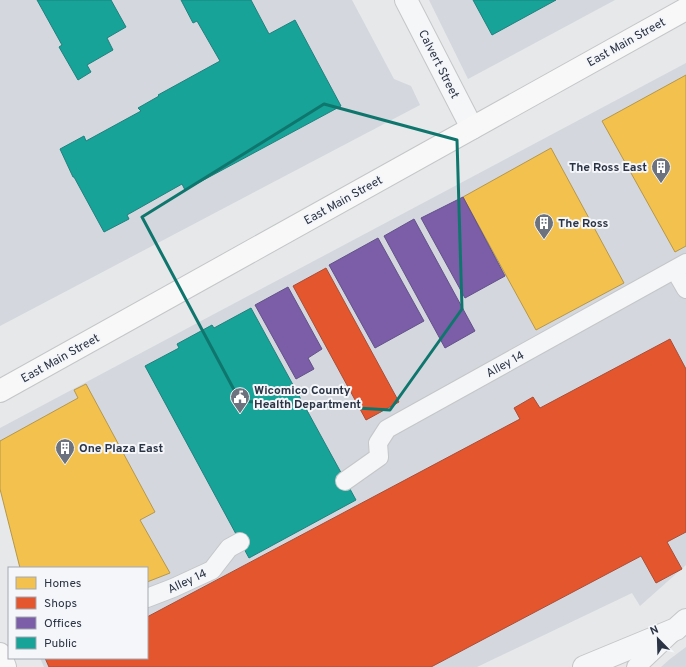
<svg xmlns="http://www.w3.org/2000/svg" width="686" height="667" viewBox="0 0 686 667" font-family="Overpass,sans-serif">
	<rect width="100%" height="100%" fill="#e6e8ea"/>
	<path fill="#d4d7dd" d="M0,0H352L394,79L411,86L420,105L0,326Z
		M429,0H615L468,79Z
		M686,63V565L640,606L632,593L477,667H44L40,658H147V568H20L0,477V428Z
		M686,647V667H661L670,659Z"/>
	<path fill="#f2c14e" stroke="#b6974b" d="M686,75V246L675,252L602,121Z
		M551,148L624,283L536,330L463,197Z
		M86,384L155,512L140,520L170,573L147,582V568H20L0,489V441L78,398L74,390Z"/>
	<path fill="#e4572e" stroke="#ac4c35" d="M326,268L399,402L366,420L293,286Z
		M670,339L686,369V532L667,542L682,569L656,583L641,556L431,667H49L45,658H147V617L520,419L514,408L533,397L540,408Z"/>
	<path fill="#7b5ea7" stroke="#63518a" d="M463,197L505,276L465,298L421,218Z
		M414,219L475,331L445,348L384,236Z
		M378,238L424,321L375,348L329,265Z
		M288,287L322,349L308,358L314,369L296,379L255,305Z"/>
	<path fill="#17a398" stroke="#1d827f" d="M37,0H111L126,27L107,38L113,50L87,65L91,72L78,80L59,47L62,45Z
		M181,0H251L269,34L295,20L341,106L185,190L182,184L127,215L129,219L104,232L74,177H73L60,149L84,136L86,141L141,111L138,108L159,96L158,95L220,61L197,21L193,23Z
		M473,0H556L492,35Z
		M251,308L356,500L249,558L145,366L179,348L177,344L212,325L214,328Z"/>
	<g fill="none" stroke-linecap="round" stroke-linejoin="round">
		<defs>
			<path id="lane" d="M675,270L686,289
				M345,481L379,457L378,443L387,429L686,263
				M147,598L173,588L212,570L229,548L240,542
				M636,667L671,634"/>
			<path id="street" d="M406,0L472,128
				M584,667L676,629L686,620"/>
			<path id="secondary" d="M0,391L686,9
				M0,654L5,667"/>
		</defs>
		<use href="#lane" stroke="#c4c6c8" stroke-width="20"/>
		<use href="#street" stroke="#c4c6c8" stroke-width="24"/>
		<use href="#secondary" stroke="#c4c6c8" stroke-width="24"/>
		<use href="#lane" stroke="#f5f6f7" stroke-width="18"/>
		<use href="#street" stroke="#f5f6f7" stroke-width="22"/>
		<use href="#secondary" stroke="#f8f8f8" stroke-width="22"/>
	</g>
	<path fill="none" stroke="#0f766e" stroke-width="3" stroke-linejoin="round" d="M324,104L457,140L462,309L390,410L240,401L142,217Z"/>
	<defs>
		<symbol id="building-pin" viewBox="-11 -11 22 30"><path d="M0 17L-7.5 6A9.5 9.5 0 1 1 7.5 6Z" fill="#6c737f" stroke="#f4f6f9"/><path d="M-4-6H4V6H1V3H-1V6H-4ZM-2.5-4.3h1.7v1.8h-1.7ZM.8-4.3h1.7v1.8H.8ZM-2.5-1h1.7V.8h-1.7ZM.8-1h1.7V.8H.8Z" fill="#fff"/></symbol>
		<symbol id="civic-pin" viewBox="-11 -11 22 30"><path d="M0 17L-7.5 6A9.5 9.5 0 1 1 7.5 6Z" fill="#6c737f" stroke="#f4f6f9"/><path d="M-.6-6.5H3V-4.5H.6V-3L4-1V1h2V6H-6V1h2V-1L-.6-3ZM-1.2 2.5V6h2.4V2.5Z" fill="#fff"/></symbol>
	</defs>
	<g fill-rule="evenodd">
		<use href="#building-pin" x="650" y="156" width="22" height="30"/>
		<use href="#building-pin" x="533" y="212" width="22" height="30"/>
		<use href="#civic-pin" x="229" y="386" width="22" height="30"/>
		<use href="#building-pin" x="54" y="437" width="22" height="30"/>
	</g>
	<g text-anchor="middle" stroke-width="4" stroke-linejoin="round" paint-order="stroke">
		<g font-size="12" fill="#2b3445" stroke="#f4f6f9">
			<text transform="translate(626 42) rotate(-29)" y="4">East Main Street</text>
			<text transform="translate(439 64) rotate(63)" y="4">Calvert Street</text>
			<text transform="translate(343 200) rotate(-29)" y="4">East Main Street</text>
			<text transform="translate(60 358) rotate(-29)" y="4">East Main Street</text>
			<text transform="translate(505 364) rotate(-29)" y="4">Alley 14</text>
			<text transform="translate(187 581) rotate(-25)" y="4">Alley 14</text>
		</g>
		<g font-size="12" font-weight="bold" fill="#2b3445" stroke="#f4f6f9" text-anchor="start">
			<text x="647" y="171" text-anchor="end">The Ross East</text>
			<text x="558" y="227">The Ross</text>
			<text x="254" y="394">Wicomico County<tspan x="254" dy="14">Health Department</tspan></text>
			<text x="79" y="452">One Plaza East</text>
		</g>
	</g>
	<rect x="8" y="567" width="140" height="92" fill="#f4f6f9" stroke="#a4a8b1"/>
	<rect x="16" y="577" width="20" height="12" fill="#f2c14e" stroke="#a4a8b1"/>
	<text x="44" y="587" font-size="12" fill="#2b3445">Homes</text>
	<rect x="16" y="597" width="20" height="12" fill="#e4572e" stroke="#a4a8b1"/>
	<text x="44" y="607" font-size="12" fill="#2b3445">Shops</text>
	<rect x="16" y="617" width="20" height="12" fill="#7b5ea7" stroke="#a4a8b1"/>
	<text x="44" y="627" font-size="12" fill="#2b3445">Offices</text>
	<rect x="16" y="637" width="20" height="12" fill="#17a398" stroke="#a4a8b1"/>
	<text x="44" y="647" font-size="12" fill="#2b3445">Public</text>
	<g transform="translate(658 639) rotate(337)" stroke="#f4f6f9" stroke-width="3" paint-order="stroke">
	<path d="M0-3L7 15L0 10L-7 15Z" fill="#2b3445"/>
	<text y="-6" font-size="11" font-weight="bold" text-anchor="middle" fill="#2b3445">N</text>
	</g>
</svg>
